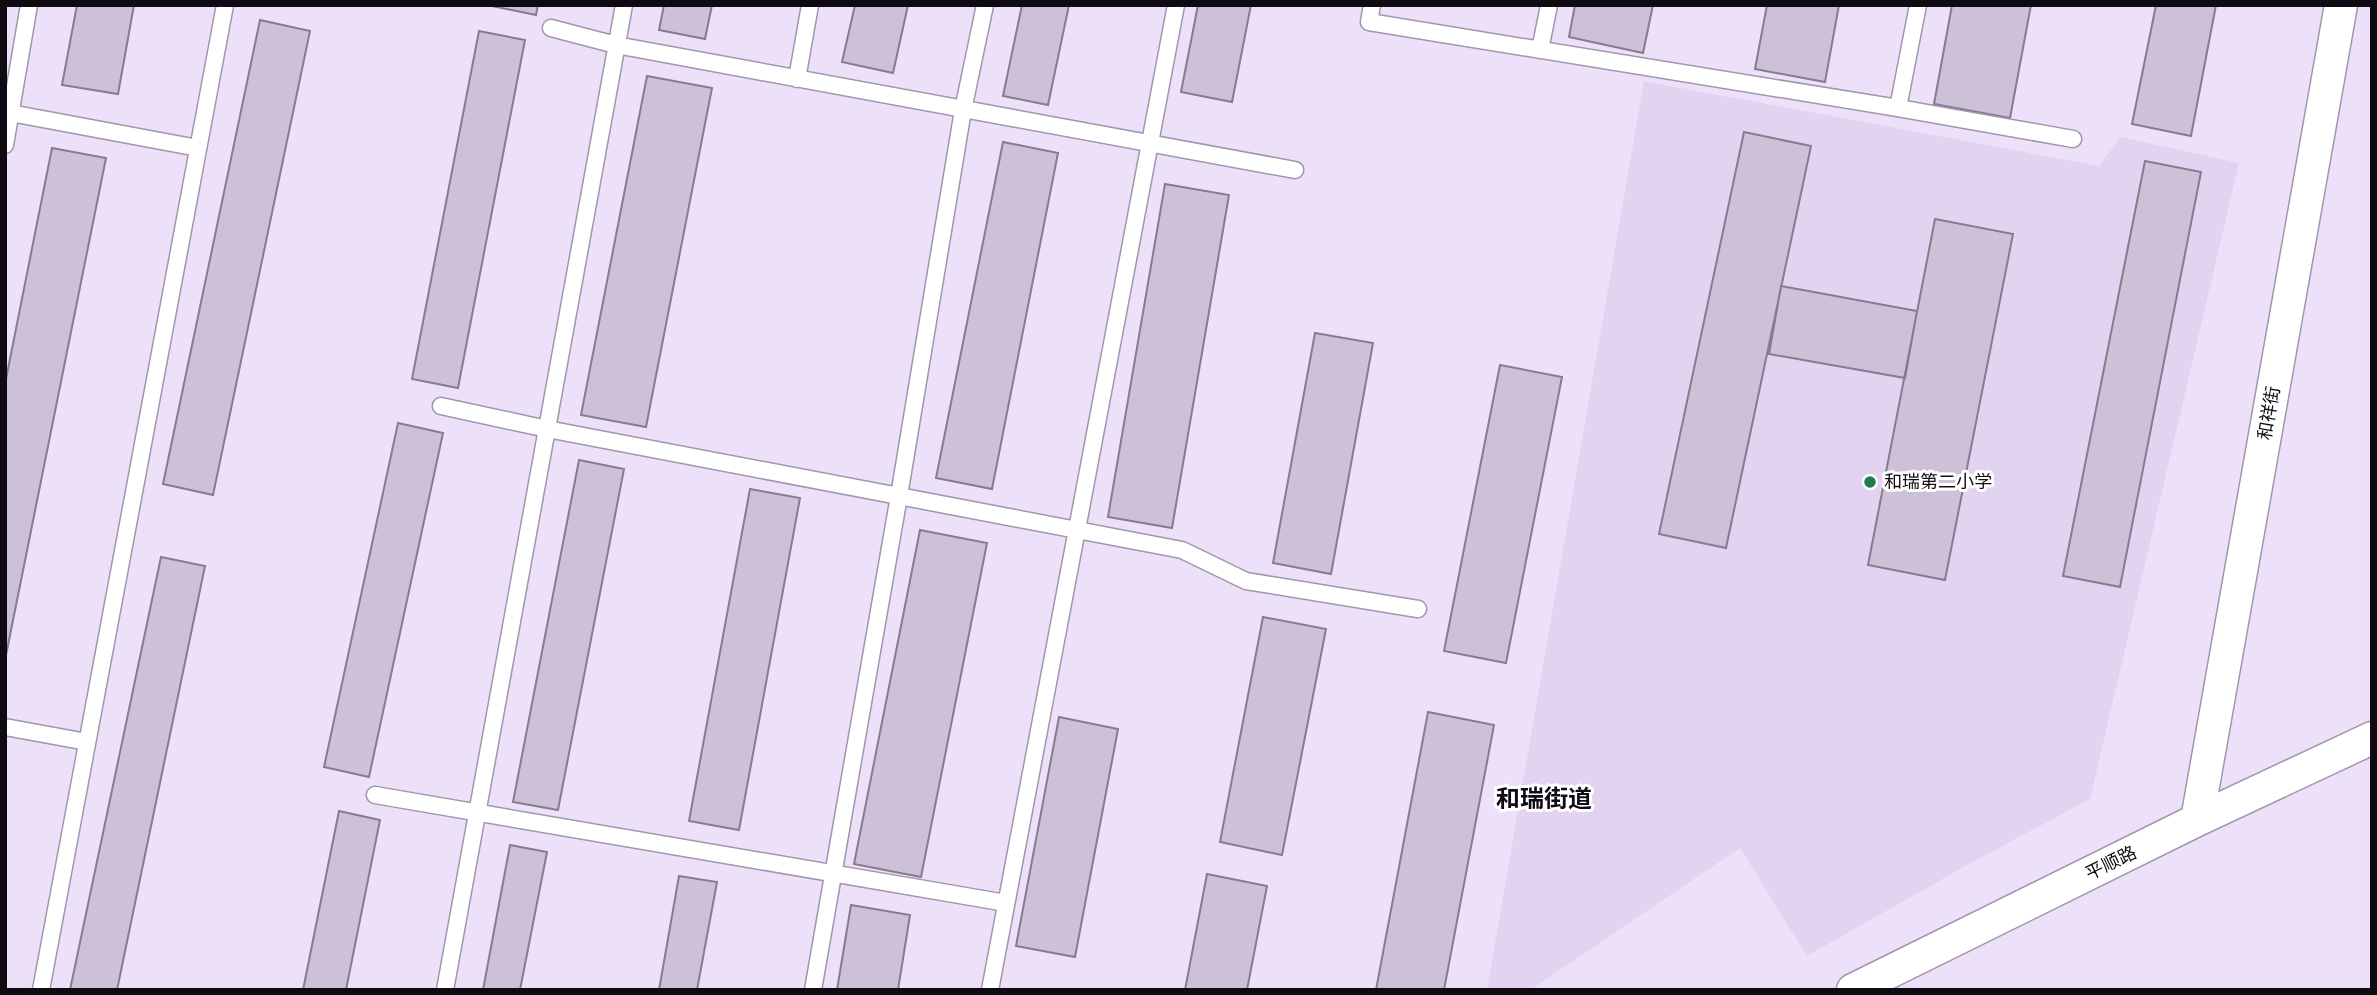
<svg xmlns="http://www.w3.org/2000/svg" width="2377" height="995" viewBox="0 0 2377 995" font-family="Roboto,'Noto Sans SC',sans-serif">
	<rect width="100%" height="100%" fill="#ede1f9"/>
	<path fill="#e2d3f1" d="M1644,81L2099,166L2121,137L2239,163L2090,799L1969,864L1807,956L1740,848L1530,990H1487Z"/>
	<path fill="#cdc1d8" stroke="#867b90" stroke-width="2" d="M77,5H134L118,94L62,85Z
		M487,5H538L536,15Z
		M664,5H712L705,39L659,30Z
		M855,5H908L893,73L842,62Z
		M1022,5H1069L1048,105L1003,96Z
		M1198,5H1251L1232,102L1181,92Z
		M1575,5H1653L1643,53L1569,37Z
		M1767,5H1839L1825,82L1755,69Z
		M1952,5H2031L2010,118L1934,104Z
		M2156,5H2216L2191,136L2132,124Z
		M260,20L310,31L213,495L163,484Z
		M479,31L525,40L458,388L412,379Z
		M647,76L712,88L646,427L581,415Z
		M1744,132L1811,146L1726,548L1659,534Z
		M1003,142L1058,153L992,489L936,478Z
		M52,148L106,158L5,660V384Z
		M2145,161L2201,172L2120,587L2063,576Z
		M1165,184L1229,195L1172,528L1108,517Z
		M1935,219L2013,234L1945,580L1868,565Z
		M1781,286L1917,311L1905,378L1769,354Z
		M1315,333L1373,343L1331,574L1273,563Z
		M1500,365L1562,377L1506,663L1444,651Z
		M398,423L443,433L369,777L324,767Z
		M579,460L624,469L558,810L513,802Z
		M750,489L800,498L739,830L689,821Z
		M920,530L987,543L921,877L854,864Z
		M161,557L205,566L117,990H70Z
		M1263,617L1326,629L1282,855L1220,842Z
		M1428,712L1494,725L1444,990H1376Z
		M1059,717L1118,729L1075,957L1016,946Z
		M339,811L380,820L346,990H303Z
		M510,845L547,852L520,990H483Z
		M1207,874L1267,886L1247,990H1185Z
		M679,876L717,882L697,990H659Z
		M851,905L910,915L898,990H837Z"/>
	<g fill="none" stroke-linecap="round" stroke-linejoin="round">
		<defs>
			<path id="service" d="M1372,5L1369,22L1898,108L2073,139
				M551,28L616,45L1295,170
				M1540,50L1549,5
				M797,79L810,5
				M1898,108L1918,5
				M5,112L198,148
				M5,145L29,5
				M441,406L547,429L1182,550L1246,581L1418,609
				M5,727L87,742
				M375,795L1006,903
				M41,990L225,5
				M445,990L624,5
				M813,990L899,496L963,110L985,5
				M990,990L1176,5"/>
			<path id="minor" d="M2197,820L2341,5
				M1853,990L2197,820L2372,738"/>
		</defs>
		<use href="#service" stroke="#a196ac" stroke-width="19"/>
		<use href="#minor" stroke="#a196ac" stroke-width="35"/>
		<use href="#service" stroke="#fff" stroke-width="16"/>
		<use href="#minor" stroke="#fff" stroke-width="32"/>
	</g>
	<circle fill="#217b50" stroke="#fff" stroke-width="2.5" cx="1870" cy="482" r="7"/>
	<g text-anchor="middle" stroke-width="6" stroke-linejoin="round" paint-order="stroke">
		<g font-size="18" fill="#0e0b12" stroke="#fff">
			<text transform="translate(2269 413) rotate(-80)" y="6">和祥街</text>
			<text transform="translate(2111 863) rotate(-26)" y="6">平顺路</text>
		</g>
		<g font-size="18" fill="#0e0b12" stroke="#fff" text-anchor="start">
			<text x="1884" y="488">和瑞第二小学</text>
		</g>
		<g font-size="24" font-weight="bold" fill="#0e0b12" stroke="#fff">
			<text x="1544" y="807">和瑞街道</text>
		</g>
	</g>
	<rect width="2377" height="995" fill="none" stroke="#0e0b12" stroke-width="14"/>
</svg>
